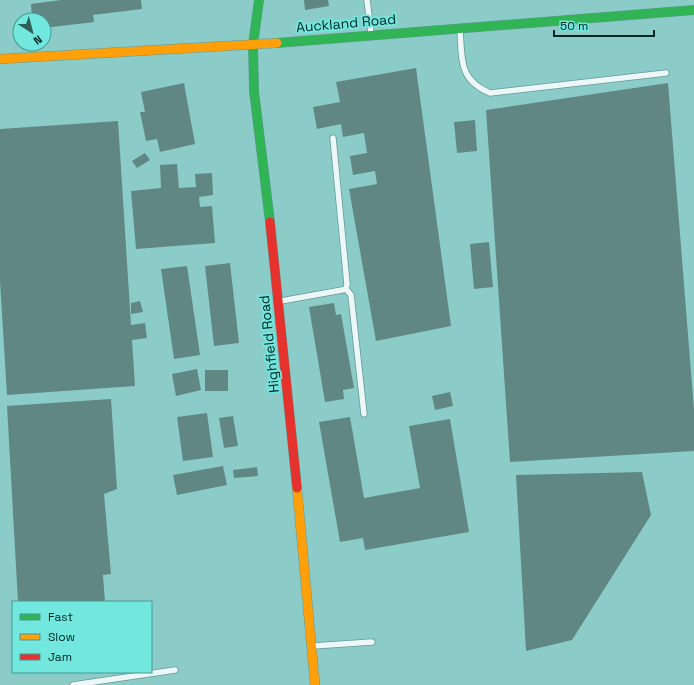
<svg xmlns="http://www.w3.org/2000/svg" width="694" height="685" viewBox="0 0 694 685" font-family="'Space Grotesk',sans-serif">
	<rect width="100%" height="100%" fill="#8cccc8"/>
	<path fill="#618785" d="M61,0H141L142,9L93,15L94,22L44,28V20H32L31,4Z
		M304,0H328L329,6L305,10Z
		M416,68L451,326L376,341L349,189L377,184L375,171L353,175L350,156L367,153L364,133L343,137L341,124L317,129L313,107L340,102L336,82Z
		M184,83L195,144L160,152L157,139L146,141L140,112H145L141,92Z
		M668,83L694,410V451L510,462L486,110Z
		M475,120L477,151L457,153L454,122Z
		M118,121L131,325L145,323L147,338L132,340L135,386L7,395L0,281V129Z
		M145,153L150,160L137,168L132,161Z
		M177,164L179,188L196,187L195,174L212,173L213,195L199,197L200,207L212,206L215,243L136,249L131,191L161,188L160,165Z
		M489,242L493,287L474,289L470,244Z
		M230,263L239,343L214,346L205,266Z
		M187,266L200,355L174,359L161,269Z
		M140,301L143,312L131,314V303Z
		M334,303L336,315L341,314L354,388L343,390L344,399L325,402L309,307Z
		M197,369L201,390L176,396L172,374Z
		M205,370H228V391H205Z
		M450,392L453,406L435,410L432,396Z
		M111,399L117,489L104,494L111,574L103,575L105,602H18L7,406Z
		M207,413L213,457L183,461L177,417Z
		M233,416L238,446L224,448L219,418Z
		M350,417L364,498L420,488L409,426L450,419L469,532L365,550L363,538L340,542L319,422Z
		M223,466L227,485L177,495L173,475Z
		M257,467L258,476L234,478L233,470Z
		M642,472L651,515L572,640L526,651L516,475Z"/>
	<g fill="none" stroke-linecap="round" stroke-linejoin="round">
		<defs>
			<path id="lane" d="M367,0L371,33
				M460,30C462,60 459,80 490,93L666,73
				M346,289L351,295L364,414
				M281,301L342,290L346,289L347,284L333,138
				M313,646L372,642
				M73,685L175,670"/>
			<path id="fast" d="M259,0L253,45L254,91L270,222
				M277,43L694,10"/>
			<path id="slow" d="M0,59L277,43
				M297,488L315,685"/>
			<path id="jam" d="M270,222L297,488"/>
		</defs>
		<use href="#lane" stroke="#629a96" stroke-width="7"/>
		<use href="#fast" stroke="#629a96" stroke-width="10"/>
		<use href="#slow" stroke="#629a96" stroke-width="10"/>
		<use href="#jam" stroke="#629a96" stroke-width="10"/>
		<use href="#lane" stroke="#eef7f7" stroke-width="5.5"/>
		<use href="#fast" stroke="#30b455" stroke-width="9"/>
		<use href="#slow" stroke="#ff9f0a" stroke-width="9"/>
		<use href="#jam" stroke="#e5322d" stroke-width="9"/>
	</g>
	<g text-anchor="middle" stroke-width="4" stroke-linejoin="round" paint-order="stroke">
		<g font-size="14" fill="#002522" stroke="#71e7de">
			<text transform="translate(346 23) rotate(-5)" y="5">Auckland Road</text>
			<text transform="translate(269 344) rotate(-96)" y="5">Highfield Road</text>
		</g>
	</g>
	<rect x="12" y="601" width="140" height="72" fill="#71e7de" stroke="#449993"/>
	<rect x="20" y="614" width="20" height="6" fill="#30b455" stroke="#449993"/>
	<text x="48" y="621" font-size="12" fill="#002522">Fast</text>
	<rect x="20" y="634" width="20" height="6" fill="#ff9f0a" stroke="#449993"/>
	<text x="48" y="641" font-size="12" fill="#002522">Slow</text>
	<rect x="20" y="654" width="20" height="6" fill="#e5322d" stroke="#449993"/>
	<text x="48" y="661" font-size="12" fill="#002522">Jam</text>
	<g transform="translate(32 32) rotate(144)"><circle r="19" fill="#71e7de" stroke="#449993"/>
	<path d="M0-3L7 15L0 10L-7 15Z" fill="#315f5c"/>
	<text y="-6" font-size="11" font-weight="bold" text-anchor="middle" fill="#002522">N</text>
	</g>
	<path d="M554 30v6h100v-6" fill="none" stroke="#002522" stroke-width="2"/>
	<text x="560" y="30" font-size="12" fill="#002522" stroke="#71e7de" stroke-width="3" paint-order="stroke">50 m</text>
</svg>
